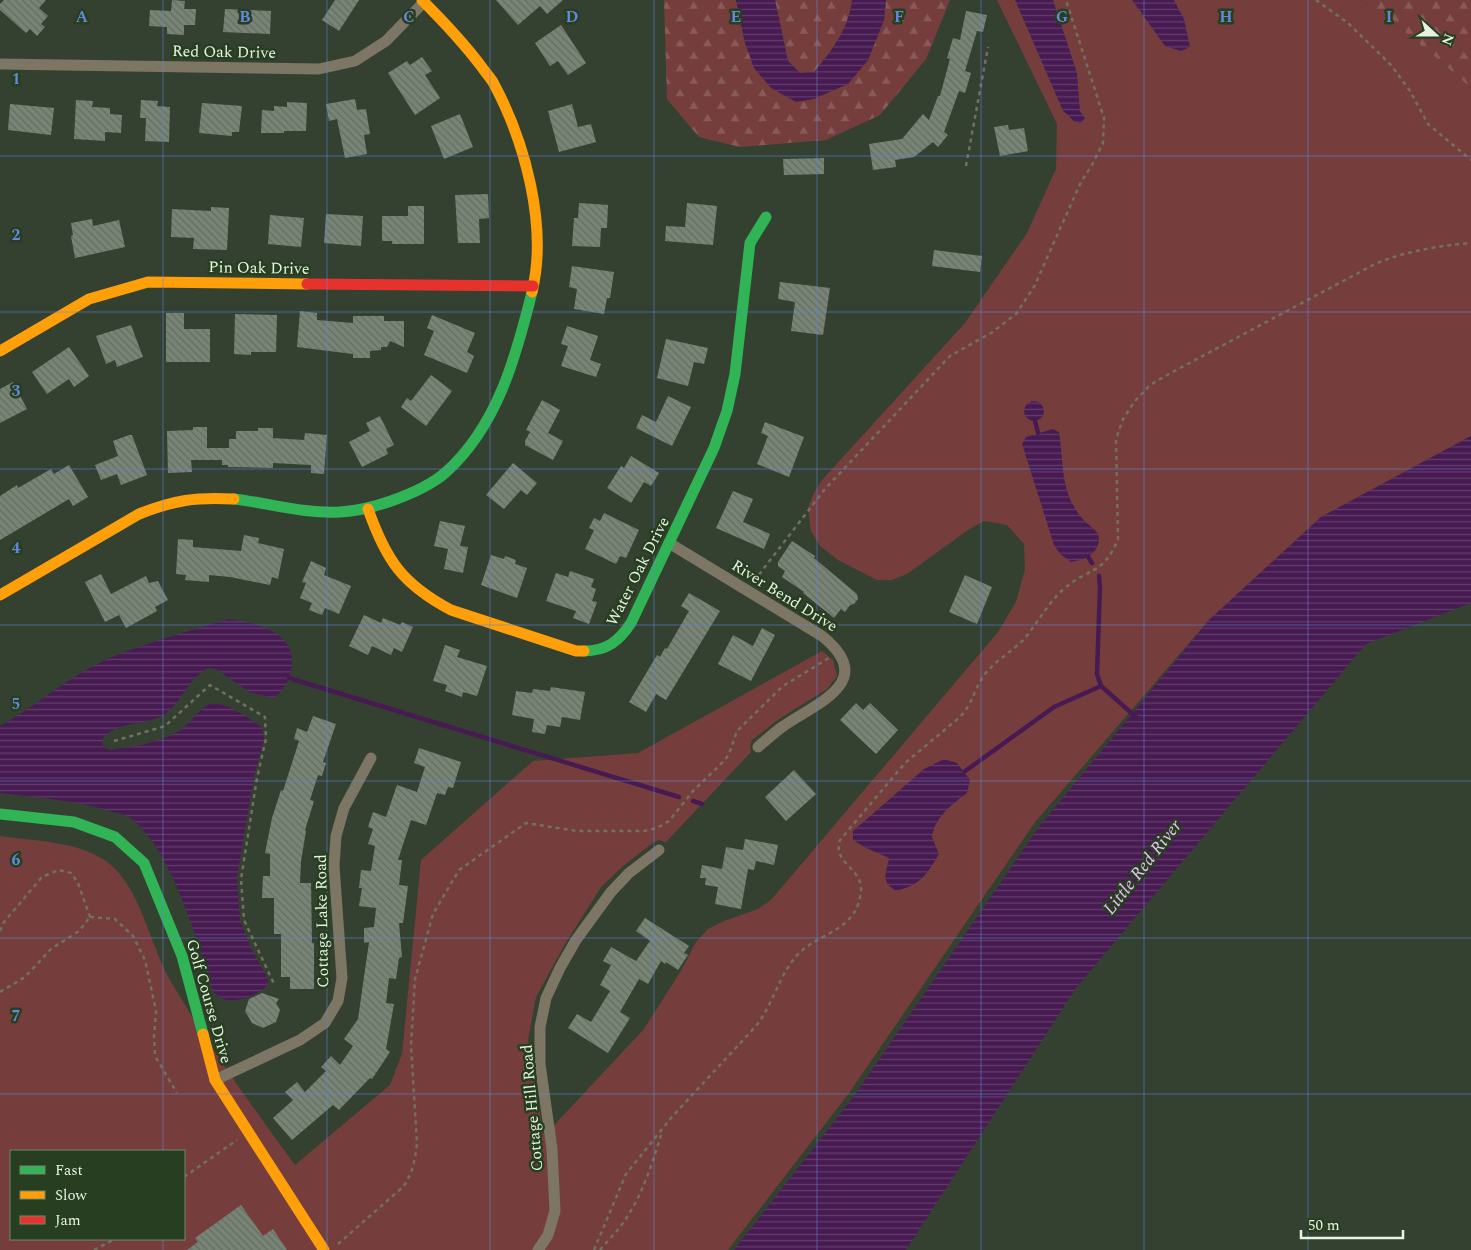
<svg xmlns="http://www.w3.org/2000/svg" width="1471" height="1250" viewBox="0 0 1471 1250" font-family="Spectral,serif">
	<defs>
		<pattern id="forest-firs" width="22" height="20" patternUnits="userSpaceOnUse" patternTransform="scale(1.25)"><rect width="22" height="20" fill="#753e3d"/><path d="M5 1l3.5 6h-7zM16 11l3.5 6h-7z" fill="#895a59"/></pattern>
		<pattern id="water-rules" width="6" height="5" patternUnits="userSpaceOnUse" patternTransform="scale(1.25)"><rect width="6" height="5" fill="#471b52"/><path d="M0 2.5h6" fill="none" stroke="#623d6b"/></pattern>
		<pattern id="building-back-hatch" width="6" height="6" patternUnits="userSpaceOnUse" patternTransform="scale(1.25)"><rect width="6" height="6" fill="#788476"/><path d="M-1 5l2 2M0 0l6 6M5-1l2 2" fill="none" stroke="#646d62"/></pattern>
	</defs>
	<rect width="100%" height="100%" fill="#344131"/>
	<path fill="#753e3d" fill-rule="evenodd" d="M997,0H1360C1400,26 1436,57 1471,88V436L1321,517L1209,620L1035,822L849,1093L728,1250H0V836C34,841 77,841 106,861C141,887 149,943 170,980C207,1044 251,1105 295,1165L390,1085L402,1054L421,860L533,761L638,753L822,651L833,660L837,676L827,689L779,719L752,740L750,746L751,752L666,842L659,840L654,842L623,866L601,887L565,944L536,997L528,1040L544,1136L644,1029L682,969L696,942L708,929L724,921L758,909L771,900L998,632L1016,602L1025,569L1024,544L1007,525L984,521L968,530L907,574L892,580H877L838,560L820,546L811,531L808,508L814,493L822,480L965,323L1027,233L1056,169L1057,124ZM11,1151H184V1239H11Z"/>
	<path fill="url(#forest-firs)" d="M664,0H736L745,43L755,68L848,84L868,60L884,20L886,0H950L926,59L880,115L826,140L740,147L699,137L667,99Z
		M775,0H852C849,28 832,51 814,72L800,73L788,61Z
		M1360,0H1471V88C1436,57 1400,26 1360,0Z"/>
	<path fill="url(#water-rules)" d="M736,0H775L788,61L800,73L814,72C832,51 849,28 852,0H886L884,20L868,60L848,84L814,99L796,102L771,88L754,68L745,43Z
		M1015,0H1053L1077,73L1080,111L1085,118L1081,123L1075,122L1063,111Z
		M1132,0H1174L1184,19L1190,47L1181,51L1165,46Z
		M1024 411a10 10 0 1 1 20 0a10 10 0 1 1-20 0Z
		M1053,429L1059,432C1063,455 1061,481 1072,503C1075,509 1079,515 1083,519C1088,526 1100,530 1099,540C1097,555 1085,560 1071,562L1060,554L1054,545L1022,444L1026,437Z
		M1471,436V603L1366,644L1076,988L906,1250H734L854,1096L1038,828L1209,620L1321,517Z
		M228,619C258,623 302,633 290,674C287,684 282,693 273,698L249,692L216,669L208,668C204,671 199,674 196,677C184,690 177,707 162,716C143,726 115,721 102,740L103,747L110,750C132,747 158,743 177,732C189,726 195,713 206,706C221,696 249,719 262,727L264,739L254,777L237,877L240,920L251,948L268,979V985C260,994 239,1002 227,1000C222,999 217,995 213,992C199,946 170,842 127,816C123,814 117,813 113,812C77,800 38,798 0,793V726C29,710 55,688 84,671C128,646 179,635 228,619Z
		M944,759L957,763L970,780L967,793C951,805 935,817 932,837L939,854C927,875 920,885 896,891C880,881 886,874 889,858L866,848L853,840V831L924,769Z"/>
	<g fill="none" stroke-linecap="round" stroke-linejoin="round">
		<path stroke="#471b52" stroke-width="4.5" d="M1035,421L1038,433
			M1088,557L1092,563
			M1099,576L1100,587L1097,674L1101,686L1137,718
			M289,678L679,797
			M964,772L1054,707L1101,686
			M693,801L702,804"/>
	</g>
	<path fill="url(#building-back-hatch)" d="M4,0H46L39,8L48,16L41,24L45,27L37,36L30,29L26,33L0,10V4Z
		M172,0L185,1L184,9H196L195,25H184V35L167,34V27L149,26L150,10L171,11Z
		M335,0H359L339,31L322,20Z
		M496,0H563L547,14L540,6L518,25Z
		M225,9L271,11L270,34L223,32Z
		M966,11L987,15L983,32L977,31L965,71L971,73L965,93L959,91L944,132L948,135L938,147L933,142L914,157L895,160L896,167L873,170L869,144L902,139L923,114L929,120L938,96H940L950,59L947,58L953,38L960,40Z
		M561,25L586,63L568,75L558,61L550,66L535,43Z
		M422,57L432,71L425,75L440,98L415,115L388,73L407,61L410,65Z
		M355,99L357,110L366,109L370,134L364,135L367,154L345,158L337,119L329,121L326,104Z
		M76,100L93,101L92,107L110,108V114L122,115L121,133L105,132V141L74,139Z
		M141,100L158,101L157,106L170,107L169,142L145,141L146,118H140Z
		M287,102L307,103L306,131H284V133H261L262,110L274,111V106L287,107Z
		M202,103L242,106L239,132H232V136L199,133Z
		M10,104L54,108L51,135L8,130Z
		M572,104L578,127L591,124L596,142L559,152L548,111Z
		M460,114L473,147L444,159L431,126Z
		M1008,125L1009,130L1024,128L1028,151L1000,156L994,127Z
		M824,158V174L784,175L783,159Z
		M488,194L489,218L479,219L480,243H458L455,195Z
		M579,203L608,205L607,228H601L600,247L572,246L574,218H578Z
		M687,203L717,206L713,245L665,241L666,226L685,227Z
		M408,206H424V244H392V241H382V216H408Z
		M211,207L229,208L227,250L193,249L194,238L171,237L172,209L211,211Z
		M326,214L363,216L361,246L324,243Z
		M270,215L304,218L301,247L268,244Z
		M92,219L93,226L119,220L125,247L75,258L71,236L73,235L71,223Z
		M934,250L982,256L980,272L932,266Z
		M572,266L614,272L610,298H607L604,314L574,309L577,289L569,287Z
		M780,282L830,288L823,335L791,331L795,302L778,299Z
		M300,311L317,313V320L353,323V316H384V321H404V347L390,341L387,347H381V350L370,351V358H353V354L297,347Z
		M166,313H184V329H210V362H166Z
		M235,314L277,315L276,352H251V355L234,354Z
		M432,315L475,333L467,352L474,356L467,373L424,355L434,331L427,328Z
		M131,325L143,357L117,367L115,360L106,364L96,336Z
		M567,326L598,336L590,360L601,364L596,377L561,366L568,346L561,344Z
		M666,339L708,348L704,364L694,362L688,386L657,378Z
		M69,347L89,376L74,387L69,379L47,394L32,372Z
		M431,375L452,391L426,426L401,407L407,398L411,401Z
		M13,382L27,409L0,423V389Z
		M668,396L691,407L672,446L636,428L642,415L656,422Z
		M542,400L560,410L548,433L563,441L553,460L525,445V441L530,432L526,430Z
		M380,416L394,445L386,449L388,454L362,467L349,442L370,431L366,423Z
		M765,422L804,437L789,477L757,464L768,436L761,433Z
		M193,427H207V448H229V439H236V431H258V428H273V438L304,440L305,433L327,435L324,474L311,473V465L273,463V468L228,467V465H222V460H191L192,472L168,473L167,431L193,430Z
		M129,435H132L147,475L121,485L117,474L101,480L95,465L118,456L113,441Z
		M631,456L659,473L651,486L644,482L631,503L607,488L621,466L624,468Z
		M513,463L537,483L527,495L521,490L504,509L486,495Z
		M69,465L88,497L73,506L69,499L0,540V496L17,485L18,488L51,469L54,474Z
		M733,491L753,499L743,522L770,534L764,549L716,528Z
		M604,513L639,530L626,558L620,556L616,564L585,549L594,530L589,528L594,518L600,521Z
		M440,521L465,526L460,546L468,547L463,573L444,569L448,549L434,546Z
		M244,535L259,538L258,543L284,549L278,579L272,577L270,585L230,577L209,575V582L185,580L186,575L176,574L178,539L193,540V547L241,551Z
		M792,541L815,556L814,558L857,594L858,599L854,604L850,605L845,612L841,609L834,618L803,593L804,592L782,577L785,571L778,566V562Z
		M491,555L504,559L505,556L516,560L515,564L527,568L517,598L481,585Z
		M311,561L326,568L324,575L351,586L339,614L325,608L322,615L309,610L312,603L300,598L306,583L302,582Z
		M570,571L594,579L591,587L596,589L592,601L597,602L589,624L573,618L576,611L546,601L556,573L568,577Z
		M101,574L111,594L146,576L149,583L158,581L168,600L155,607L157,611L126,628L119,615L105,622L85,582Z
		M965,575L992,587L977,624L949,612Z
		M689,593L720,611L666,700L656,694L646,712L629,702L657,655L660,657L665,648L667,649L689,611L681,606Z
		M364,615L381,623L383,618L400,625L402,622L413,627L402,652L394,648L391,655L372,646L368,655L349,646Z
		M762,628L775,635L751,681L718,664L733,635L753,646Z
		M445,645L460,650L457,657L487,666L477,696L463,692L462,697L445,691L447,685L433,681Z
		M551,687L585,692L580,720L562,717L560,727L547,725L545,734L532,732L534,719L512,715L516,691L532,693L533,689L550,691Z
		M856,703L863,710L870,703L898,730L876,754L840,720Z
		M313,716L336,724L323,762L326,763L322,776L318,775L310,800L314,801L305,830L306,831L301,861L300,883H311L312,943H314V989H290V977H281V934H274V898H262L263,876H270V854L265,853L272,818L281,790L283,791L299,741L294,739L297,728L307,732Z
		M419,748L461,762L453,788L448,787L445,795L437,793L426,825L411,820L398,860H402L399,885L408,886L403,923H399L402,957L399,958L396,979L389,978L386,1003L394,1004L386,1049L390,1052L372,1079L370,1078L339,1110L333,1105L292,1140L273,1118L293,1100L285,1092L297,1082L305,1092L326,1071L321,1067L331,1056L340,1065L353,1046L344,1039L358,1019L369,942L364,943V928L374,927L376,908L359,906L362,888H359L361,870L371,871L375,846L368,844L373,829L368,827L373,812L386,817L397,785L417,792L425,767L414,763Z
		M794,770L816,794L786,821L765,797Z
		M745,839L778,845L774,865L756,861L754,870L748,869L741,909L715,904L718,887L705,885L706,878H700L702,865L722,869L726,847L743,850Z
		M645,918L689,946L684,953L688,955L678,970L666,962L665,964L661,961L648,984L639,979L620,1012L630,1018L608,1053L568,1028L577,1014L591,1022L610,991L600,985L611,965L603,961L611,947L636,961L650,941L636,931Z
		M262,993L279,999L276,1003L280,1010L276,1022L263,1028L252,1023L245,1011L249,999Z
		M241,1205L263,1236L273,1229L287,1250H187L198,1242L195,1238Z"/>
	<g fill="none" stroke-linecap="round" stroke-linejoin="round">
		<path stroke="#717061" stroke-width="2.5" stroke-dasharray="4 4" stroke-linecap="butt" d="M1316,0L1348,23L1391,65L1410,91L1428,124L1471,160
			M966,166L988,47
			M754,581L825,489L950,356L991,333L1016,314L1034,287L1081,182L1092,165L1103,143L1104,118L1066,0
			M114,741L165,726L210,685L265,717L266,739L257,778L241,879L244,920L275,986
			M90,917L115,919L133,936L145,960L156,1011L154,1037L155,1056L177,1093
			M0,931L4,922L42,877L59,870L71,873L78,883L90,917
			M0,992L25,977L51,949L79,931L90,917
			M184,1177L237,1140
			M338,1244L404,1186L411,1173L415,1158L417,1144L411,1045L415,979L433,914L459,870L526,823L577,831H644L657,828L669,821L693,791L725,760L729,754L737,731L783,686L829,658
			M94,1250L115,1239
			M594,1250L626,1174L671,1118L756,1026C774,1003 779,974 799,953C823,931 858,930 861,890C862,868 832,863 840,840L905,763L960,717C974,702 974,688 985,674C996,660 1013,651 1025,638C1039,621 1049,601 1066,587C1091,567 1104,574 1118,539L1116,439L1123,419L1135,401L1150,385L1167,375L1375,264C1406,251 1437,246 1471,243
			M600,1250C609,1239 620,1229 627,1217C644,1191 653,1161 662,1132"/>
		<path stroke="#7d7664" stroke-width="11" d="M0,64L319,69L355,61L386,41L424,2
			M669,543L822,636C879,682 816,703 782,727C774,733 766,740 758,747
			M215,1080L300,1040L325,1023L338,1001L342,978L334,866L336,836L344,808L371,758
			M538,1250L548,1235L555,1211L552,1149L540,1064V1027L546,998L560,968L576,940L611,892L629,873L659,850"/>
		<path stroke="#30b455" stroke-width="11" d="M234,499C269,503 304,514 340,512C358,511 374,507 391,501C408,495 431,485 445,473C497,427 516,357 532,292
			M584,651C607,651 619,641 631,623L714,448L727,411L735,374L750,243L766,217
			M0,814L74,822L115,837L144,863L182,956L203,1034"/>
		<path stroke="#ff9f0a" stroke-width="11" d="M422,0C443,21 463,42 481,66C485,72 491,78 494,84C525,142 548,226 532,292
			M0,351L89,299L148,282L307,284
			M368,509C386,560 402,584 451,610L576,651H584
			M0,595L139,514C175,500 195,497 234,499
			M203,1034L215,1080L324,1250"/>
		<path stroke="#e5322d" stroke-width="11" d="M307,284L533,286"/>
	</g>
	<path fill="none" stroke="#6388dc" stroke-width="1" stroke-opacity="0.55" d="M163,0V1151M327,0V1250M490,0V1250M654,0V1250M817,0V1250M981,0V1250M1144,0V1250M1308,0V1250M0,156H1471M0,312H1471M0,469H1471M0,625H1471M0,781H1471M0,938H1471M0,1094H1471M163,1239V1250"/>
	<g text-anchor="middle" stroke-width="5" stroke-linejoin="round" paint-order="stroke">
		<g font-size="16" fill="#e6f5e2" stroke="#273e20">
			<text transform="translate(224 51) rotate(1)" y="6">Red Oak Drive</text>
			<text transform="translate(259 267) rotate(1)" y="6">Pin Oak Drive</text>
			<text transform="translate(637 571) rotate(-63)" y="6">Water Oak Drive</text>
			<text transform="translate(785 595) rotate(32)" y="6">River Bend Drive</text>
			<text transform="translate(321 921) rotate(-91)" y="6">Cottage Lake Road</text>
			<text transform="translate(210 1001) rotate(74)" y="6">Golf Course Drive</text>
			<text transform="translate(531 1108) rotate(-95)" y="6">Cottage Hill Road</text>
		</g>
		<g font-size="18" font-style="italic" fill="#edc2f9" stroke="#273e20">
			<text transform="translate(1142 867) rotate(-52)" y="6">Little Red River</text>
		</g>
	</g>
	<g font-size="16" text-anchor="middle" font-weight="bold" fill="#6388dc" stroke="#273e20" stroke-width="5" stroke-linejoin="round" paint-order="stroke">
		<text x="82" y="22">A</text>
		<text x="245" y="22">B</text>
		<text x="409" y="22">C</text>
		<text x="572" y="22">D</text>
		<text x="736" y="22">E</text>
		<text x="899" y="22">F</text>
		<text x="1062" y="22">G</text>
		<text x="1226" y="22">H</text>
		<text x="1389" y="22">I</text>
		<text x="16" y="84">1</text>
		<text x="16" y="240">2</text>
		<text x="16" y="396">3</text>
		<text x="16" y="553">4</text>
		<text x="16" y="709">5</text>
		<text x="16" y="865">6</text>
		<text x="16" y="1021">7</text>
	</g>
	<rect x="10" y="1150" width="175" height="90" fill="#273e20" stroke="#73876e"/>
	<rect x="20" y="1166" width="25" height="8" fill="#30b455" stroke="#73876e"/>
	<text x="55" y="1175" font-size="15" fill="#e6f5e2">Fast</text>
	<rect x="20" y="1191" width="25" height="8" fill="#ff9f0a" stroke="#73876e"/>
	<text x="55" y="1200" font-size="15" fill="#e6f5e2">Slow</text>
	<rect x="20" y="1216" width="25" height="8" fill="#e5322d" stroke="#73876e"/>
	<text x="55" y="1225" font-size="15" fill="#e6f5e2">Jam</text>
	<g transform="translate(1436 35) rotate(111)" stroke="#273e20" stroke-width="4" paint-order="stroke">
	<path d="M0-4L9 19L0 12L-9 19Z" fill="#e6f5e2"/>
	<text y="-8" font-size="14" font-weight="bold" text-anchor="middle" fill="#e6f5e2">N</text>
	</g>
	<path d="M1301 1230v8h102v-8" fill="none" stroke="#e6f5e2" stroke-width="2.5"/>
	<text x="1308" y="1230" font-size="15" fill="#e6f5e2" stroke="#273e20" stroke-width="4" paint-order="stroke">50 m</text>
</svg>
